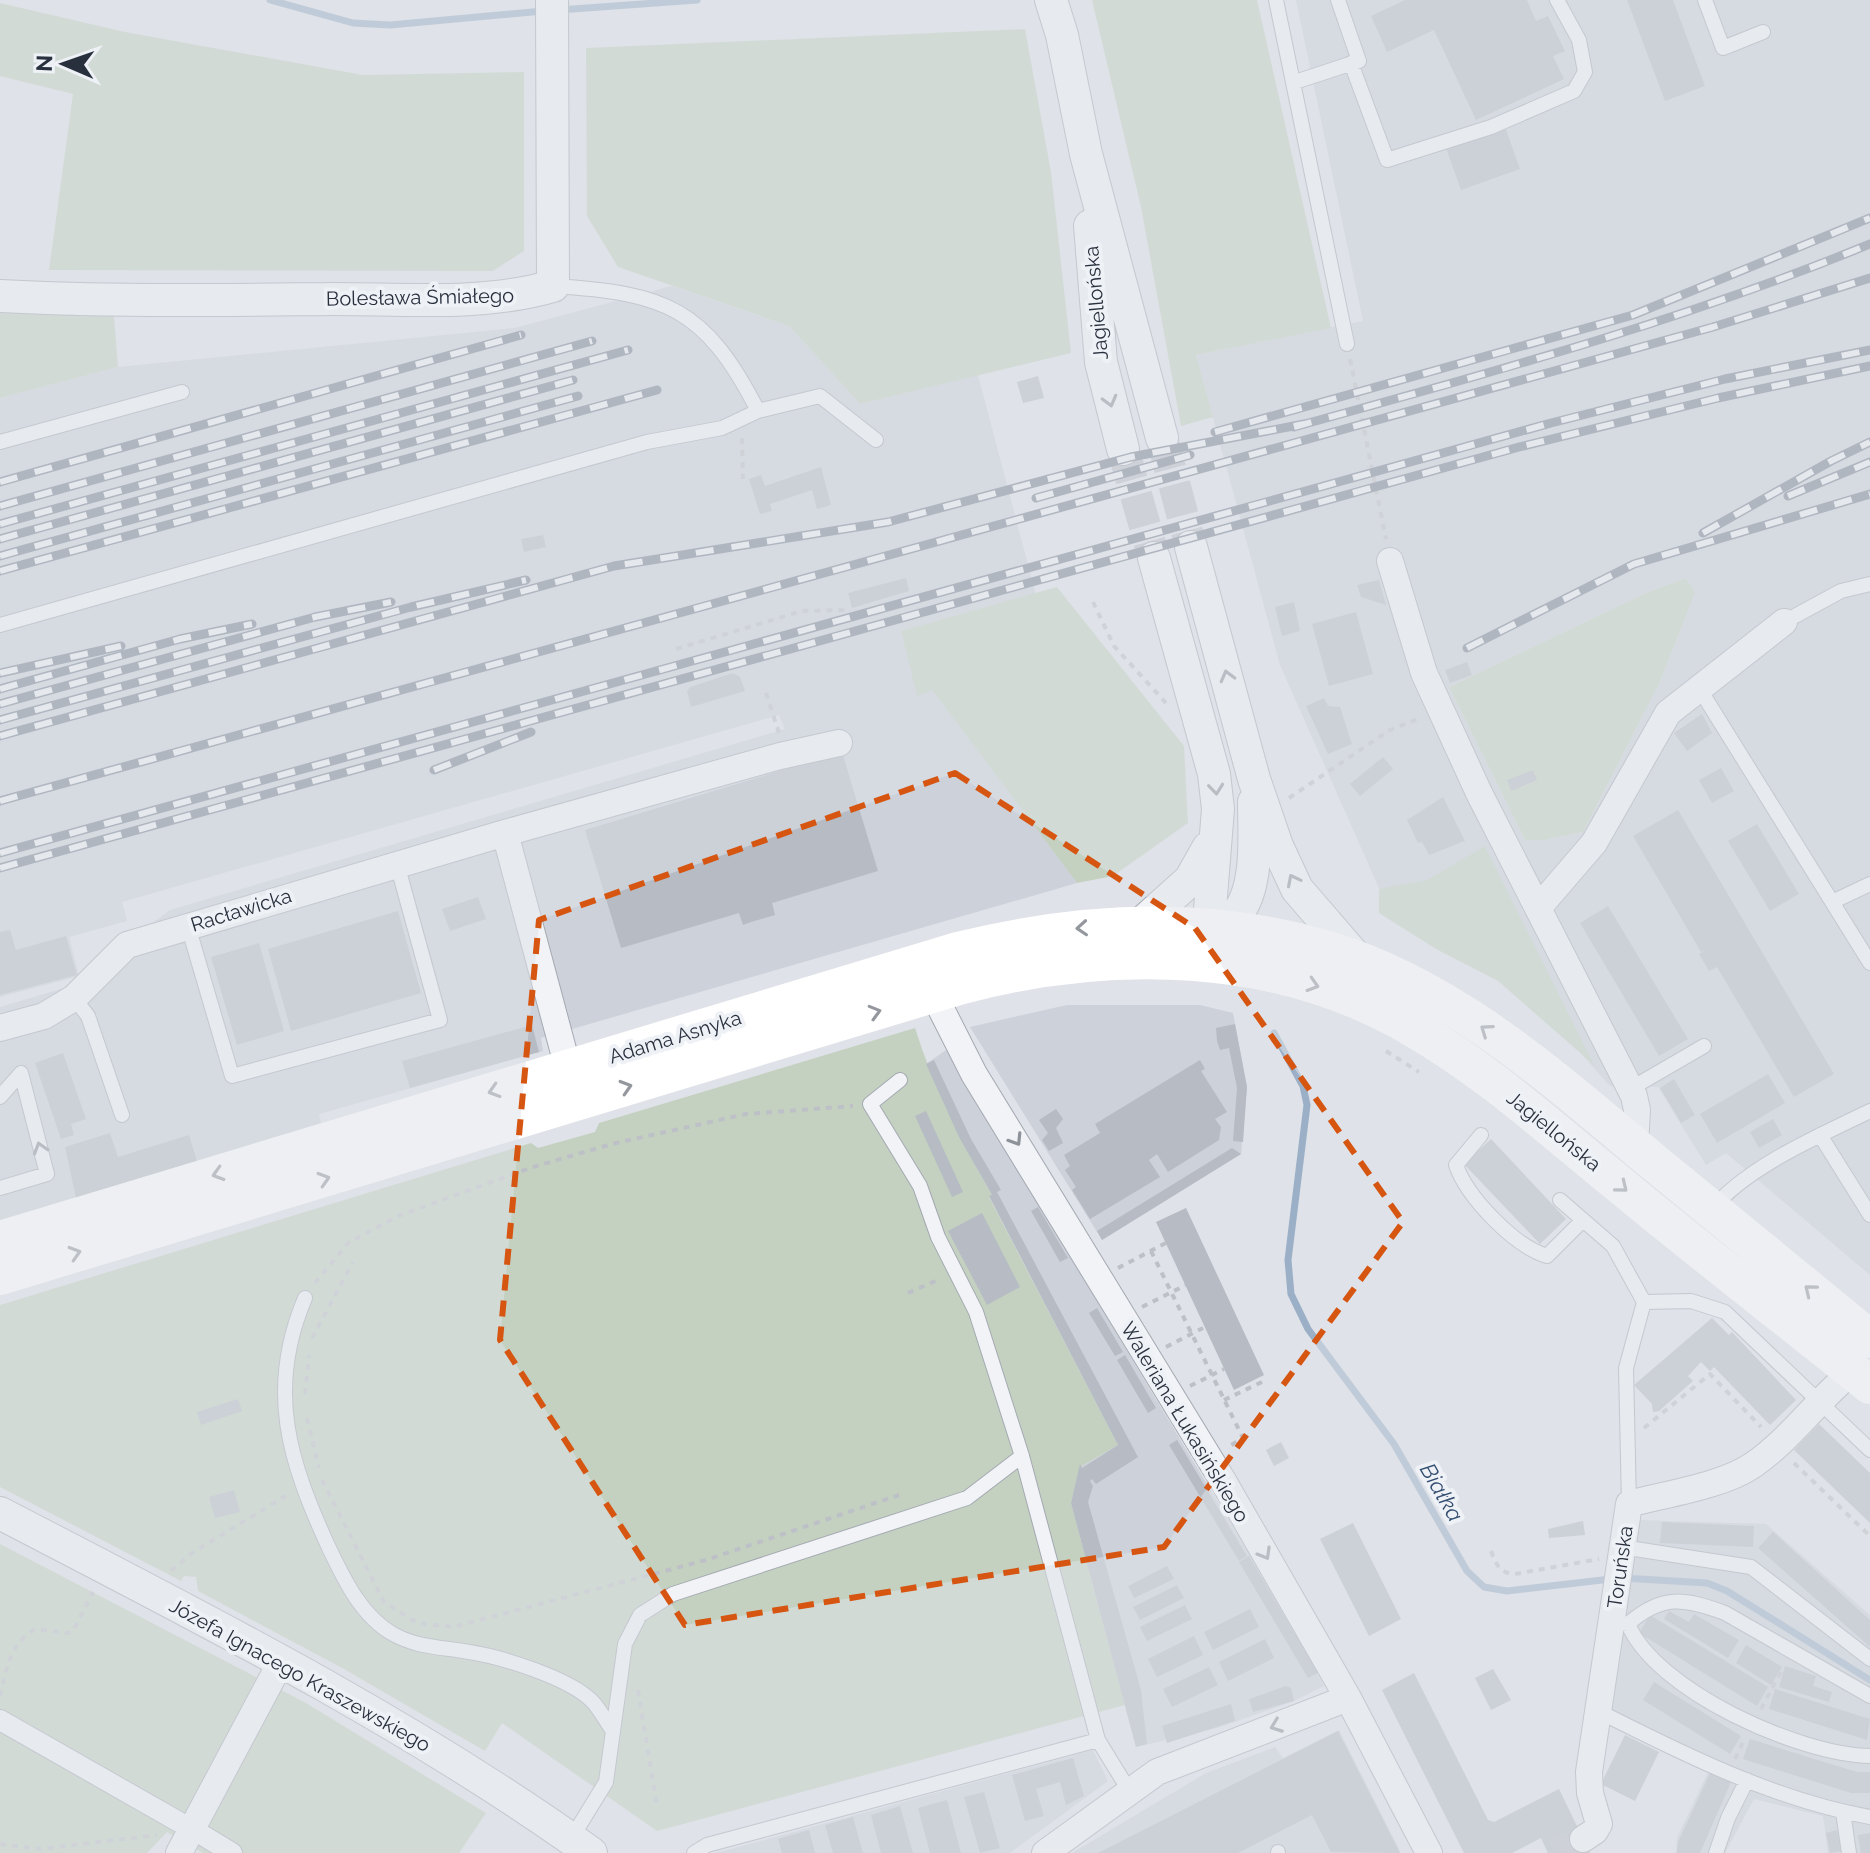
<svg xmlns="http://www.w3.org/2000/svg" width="1870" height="1853" viewBox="0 0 1870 1853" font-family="Raleway,sans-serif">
	<rect width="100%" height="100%" fill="#dfe2e8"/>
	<path fill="#cdd1da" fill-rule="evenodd" d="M1296,0H1870V1275L1726,1153L1706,1165L1658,1087L1610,1086L1521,986L1379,888L1280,665L1196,355L1363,321ZM1686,578L1695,593L1660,682L1583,832L1545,840H1525L1449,687L1648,592Z
		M672,286L789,326L860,404L978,375L1036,595L901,631L918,695L932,689L1077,883L541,1038L543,1051L319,1114L321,1123L0,1220V1007L64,988L170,910L785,729L779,715L122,902L127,921L69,937L79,976L0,997V398L118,367L515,328Z
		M1067,1005H1200L1233,1013L1247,1087L1241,1154L1102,1240L970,1027Z
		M946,1050L1249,1554L1324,1686L1294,1701L1217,1728L1136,1747L1071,1503L1080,1467L1118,1445L989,1196L992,1194L959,1137L933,1080L926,1064Z
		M1637,1520L1766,1524L1870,1615V1853H1828L1823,1816L1754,1799L1725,1853H1676L1677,1838L1708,1772L1610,1724Z
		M1339,1730L1401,1853H1072L1206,1773L1275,1747L1283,1758Z
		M1093,1750L1108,1781L1010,1853H716Z"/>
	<path fill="#c4d1c0" d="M1092,0H1257L1331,328L1196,355L1213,417L1181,426L1141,207Z
		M0,3L125,32L363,75L524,72V251L493,271L49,270L73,94L0,76Z
		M1025,29L1051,172L1071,353L860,404L789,326L618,267L587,216L586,48Z
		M0,312L114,316L118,367L0,398Z
		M1686,578L1695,593L1660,682L1583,832L1545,840H1525L1449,687L1648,592Z
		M1057,587L1184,746L1188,823L1113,876L1077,883L932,690L917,696L901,631Z
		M1485,846L1594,1065L1498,981L1436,949L1379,913V889L1427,880Z
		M915,1028C934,1088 960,1140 992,1195L989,1197L1118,1445L1080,1467L1071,1503L1125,1705L657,1831L502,1723L485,1751L344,1669L198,1591L196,1577L184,1576L181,1581L0,1487V1305L531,1143L538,1148L595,1132L599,1123Z
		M0,1544L306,1703L486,1813L459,1853H203L167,1832L147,1853H0Z"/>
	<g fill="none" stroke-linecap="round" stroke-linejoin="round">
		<path stroke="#9bb0c7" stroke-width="7" d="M270,0L353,23L390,25L543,11
			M559,10L697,0
			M1274,1033L1303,1086L1307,1105L1288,1260L1291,1294L1308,1329L1394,1444L1467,1571L1484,1587L1507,1591L1611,1579
			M1623,1578L1707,1583L1727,1591L1870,1680"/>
	</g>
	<path fill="#b6bbc4" d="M1405,0H1527L1536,21L1548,16L1565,51L1553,56L1564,79L1476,120L1434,30L1387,52L1371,16Z
		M1627,0H1673L1705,86L1665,101Z
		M1505,127L1520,169L1461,190L1446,148Z
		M1038,376L1044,398L1023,403L1017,382Z
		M821,467L831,505L817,509L812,490L770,504L772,511L760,514L749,479L761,475L765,486Z
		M543,535L546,547L524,552L521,539Z
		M906,578L909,591L852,608L848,593Z
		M1379,580L1386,605L1361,597L1357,585Z
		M1294,602L1300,631L1282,636L1275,607Z
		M1356,612L1373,674L1329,686L1312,624Z
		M1467,662L1472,675L1450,683L1445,670Z
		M733,673L740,677L745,691L691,707L687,691L690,687Z
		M1324,698L1328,706L1340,707L1352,744L1328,754L1306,706Z
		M1702,714L1712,733L1687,751L1674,733Z
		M842,752L878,871L772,903L775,915L751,922L743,925L739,913L621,948L585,830Z
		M1383,757L1393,769L1360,796L1350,784Z
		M1721,768L1734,791L1712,803L1699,780Z
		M1533,770L1537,780L1511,791L1507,780Z
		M1443,797L1465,841L1429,855L1422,842L1418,843L1407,820Z
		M1678,810L1834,1074L1794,1097L1717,967L1709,971L1699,954L1706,950L1701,952L1633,836Z
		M1757,824L1799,894L1770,911L1728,841Z
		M478,897L486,919L450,931L442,909Z
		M1608,906L1688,1039L1659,1056L1580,923Z
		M398,911L421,993L291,1031L268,949Z
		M10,930L16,950L66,936L77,975L0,995V932Z
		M259,943L284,1031L237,1045L211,957Z
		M1235,1024L1247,1087L1243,1142L1233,1141L1237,1088L1229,1048L1220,1050L1217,1041L1216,1028Z
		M532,1025L539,1052L410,1088L402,1061Z
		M63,1053L86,1119L71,1124L74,1135L61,1139L35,1063Z
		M934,1060L971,1139L1001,1190L997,1192L1138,1457L1096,1484L1092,1479L1090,1481L1093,1486L1088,1502L1141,1690L1147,1744L1136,1747L1071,1503L1080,1464L1082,1468L1118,1445L989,1196L992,1195L959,1137L926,1064Z
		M1200,1060L1205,1069L1201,1071L1227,1112L1215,1119L1221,1127L1219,1140L1168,1172L1157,1154L1149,1160L1160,1177L1090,1219L1072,1190L1076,1187L1065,1170L1070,1166L1064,1155L1100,1133L1095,1124Z
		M1768,1074L1785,1103L1717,1143L1700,1114Z
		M1674,1079L1695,1115L1681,1123L1660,1088Z
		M1056,1109L1063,1119L1056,1128L1063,1143L1049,1151L1042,1140L1048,1133L1039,1120Z
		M926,1111L963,1192L952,1197L915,1116Z
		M1773,1119L1782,1135L1759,1148L1750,1132Z
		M110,1133L118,1157L189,1135L197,1161L76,1198L65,1147Z
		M1491,1139L1566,1219L1540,1244L1464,1164Z
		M1232,1148L1241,1154L1102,1240L1097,1231Z
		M1038,1207L1068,1258L1060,1262L1031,1211Z
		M1186,1208L1264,1375L1234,1390L1156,1222Z
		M982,1213L1020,1287L987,1305L948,1231Z
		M1097,1308L1123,1352L1115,1356L1089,1313Z
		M1712,1318L1729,1335L1732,1332L1796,1400L1770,1425L1714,1367L1710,1371L1701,1362L1688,1376L1693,1381L1659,1411L1653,1412L1652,1404L1634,1385Z
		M1125,1355L1156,1408L1148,1413L1117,1360Z
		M238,1399L242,1411L201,1425L197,1412Z
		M1819,1424L1870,1473V1523L1794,1450Z
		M1177,1440L1247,1556L1239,1561L1169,1445Z
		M1281,1442L1289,1458L1274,1466L1266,1450Z
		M234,1490L240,1512L215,1518L209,1497Z
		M1583,1521L1585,1535L1549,1538L1548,1529Z
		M1662,1522L1754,1526L1753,1547L1660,1543Z
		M1353,1523L1401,1619L1369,1636L1320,1539Z
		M1773,1532L1870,1620V1647L1758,1548Z
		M1249,1556L1318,1673L1308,1678L1239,1562Z
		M1167,1566L1174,1579L1134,1598L1128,1586Z
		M1177,1585L1184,1598L1140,1620L1133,1607Z
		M1185,1605L1192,1619L1147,1641L1140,1627Z
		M1250,1609L1259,1627L1213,1650L1204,1632Z
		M1669,1611L1689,1622L1694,1614L1739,1640L1728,1658L1664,1619Z
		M1650,1615L1768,1687L1757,1706L1639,1633Z
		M1194,1636L1203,1655L1157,1677L1148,1659Z
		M1265,1639L1274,1658L1228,1681L1219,1662Z
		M1746,1645L1782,1667L1771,1685L1736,1663Z
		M1785,1666L1816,1676L1813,1686L1832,1692L1829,1702L1779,1687Z
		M1209,1667L1218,1685L1172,1707L1163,1689Z
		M1493,1669L1511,1700L1491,1710L1475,1678Z
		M1414,1673L1488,1820L1494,1822L1559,1789L1590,1853H1548L1541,1838L1512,1853H1464L1382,1690Z
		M1654,1682L1741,1736L1730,1754L1643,1700Z
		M1286,1686L1291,1688L1294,1701L1253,1712L1249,1699Z
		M1775,1689L1870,1719L1867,1740L1769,1709Z
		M1231,1704L1235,1721L1167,1743L1162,1726Z
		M1338,1731L1400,1853L1331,1852L1312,1815L1238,1853H1098Z
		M1625,1735L1659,1752L1635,1801L1601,1784Z
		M1750,1739L1857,1772H1870V1793H1851L1743,1759Z
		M1073,1758L1084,1796L1066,1805L1060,1782L1036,1789L1044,1816L1025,1821L1012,1775Z
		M1710,1773L1731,1782L1700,1853H1677L1678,1842Z
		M984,1792L1000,1848L980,1853L964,1797Z
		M947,1800L961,1853H930L918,1808Z
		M900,1806L913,1853H881L871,1815Z
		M853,1817L863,1853H833L825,1825Z
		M809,1830L815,1853H782L778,1839Z
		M1837,1830L1841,1851L1830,1853L1826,1833Z
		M1870,1833V1853H1861L1858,1835Z"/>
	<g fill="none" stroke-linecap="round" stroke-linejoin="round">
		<path stroke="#babec6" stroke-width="26" stroke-dasharray="26 13" stroke-linecap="butt" d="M1555,1853L1583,1839"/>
		<path stroke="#babec6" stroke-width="32" stroke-dasharray="32 16" stroke-linecap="butt" d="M1162,438L1191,547
			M1123,449L1154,558"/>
		<defs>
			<path id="service" d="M1276,0L1347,344
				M1705,0L1723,48L1763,32
				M1351,63L1387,160L1491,127L1574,91L1585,72L1579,40L1557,0
				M1295,82L1359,61L1338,0
				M758,411L820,396L876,440
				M0,442L182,392
				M1784,622L1841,591L1870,584
				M0,625L647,442L722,428L758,411C705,307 665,293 553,286
				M1699,688L1870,963
				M1832,902L1870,884
				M188,926L232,1076L440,1020L397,864
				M74,998L88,1016L122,1115
				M1630,1089L1704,1046
				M0,1097L21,1073
				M1481,1135L1456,1165C1467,1197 1514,1246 1547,1256L1582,1221
				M1820,1135L1870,1215
				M0,1188L47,1174L21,1073
				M1560,1200L1613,1246L1644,1302
				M1712,1209C1748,1166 1819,1136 1870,1111
				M305,1298C266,1390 289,1461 329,1548C344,1579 361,1616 393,1634C418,1648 442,1647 469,1652C502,1657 569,1678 592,1701C600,1709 606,1722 613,1731
				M1022,1456L1098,1740L1130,1792
				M1629,1504L1626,1368L1644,1302L1691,1301L1725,1312L1870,1450
				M1622,1547L1751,1567L1870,1659
				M1612,1622L1628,1624C1662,1594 1684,1598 1725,1613L1870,1696
				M1628,1624C1656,1691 1800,1755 1870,1756
				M1598,1711C1683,1754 1775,1800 1870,1817
				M1843,1812L1849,1853
				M571,1839L606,1782L625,1644L640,1615L673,1594L967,1498L1022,1456L976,1312L938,1237L920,1186L870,1104L900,1080
				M1278,1852V1853
				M694,1853L707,1845L1098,1740
				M1716,1853L1728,1818L1747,1780"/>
			<path id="pedestrian" d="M0,1720L179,1822
				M204,1836L232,1853"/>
			<path id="minor" d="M1390,561L1424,673L1479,793L1634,1096L1637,1110L1635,1146
				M505,833L572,1083
				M1539,907L1594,843L1668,713L1784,622
				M934,995L974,1074L1222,1479L1348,1698L1429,1853
				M0,1028L44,1016L74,998L127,945L505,833L780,756L839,743
				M1583,1839L1595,1831L1599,1824L1590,1793L1589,1772L1629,1504C1665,1494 1723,1486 1753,1465C1791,1439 1817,1400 1853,1371
				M179,1853L282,1660
				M1045,1853L1157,1772L1348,1698"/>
			<path id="tertiary" d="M1051,0L1062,35L1086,154L1162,438
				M1090,226L1101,362L1123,449
				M0,296C112,302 223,300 335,299C406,299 485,306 553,286L552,0
				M1191,547L1254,779L1277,846L1297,889L1360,962
				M1154,558L1214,774L1218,809L1210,909L1228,949
				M1140,925L1190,880L1208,848
				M1207,939C1216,929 1229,923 1237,914C1259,886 1254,835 1254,802
				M0,1513C202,1618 405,1720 591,1853"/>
		</defs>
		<use href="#service" stroke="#a4a9b2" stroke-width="16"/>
		<use href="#pedestrian" stroke="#a4a9b2" stroke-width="22"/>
		<use href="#minor" stroke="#a4a9b2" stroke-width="28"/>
		<use href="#tertiary" stroke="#a4a9b2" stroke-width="34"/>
		<path stroke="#bdc0c6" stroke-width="4" stroke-dasharray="6 6" stroke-linecap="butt" d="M1350,359L1386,539
			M742,438L743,479
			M1093,602L1114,646L1166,703
			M676,649L802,611L848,610
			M766,693L779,733
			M1289,798L1390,730L1420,718
			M1386,1051L1419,1072
			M1151,1251L1243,1438L1228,1447
			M1118,1268L1166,1243
			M315,1283L348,1243L398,1216L533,1167L612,1144L746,1114L853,1106
			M908,1293L940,1279
			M1142,1307L1186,1285
			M312,1338L353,1262
			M1166,1347L1203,1328
			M1190,1386L1224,1369
			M305,1394L309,1355
			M1224,1400L1266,1380
			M307,1418L319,1468
			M1644,1428L1710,1374L1761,1427
			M1794,1463L1870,1536
			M322,1480L384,1602L417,1623L453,1627L706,1560L899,1495
			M1491,1551C1496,1564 1499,1573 1515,1574L1599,1559
			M171,1571L192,1553L287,1495
			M638,1690L657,1806
			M0,1696C7,1668 9,1645 35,1629L68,1633L73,1631L93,1592
			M1761,1709L1783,1668
			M1735,1759L1745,1738
			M0,1844L41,1849L157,1835"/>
		<use href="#service" stroke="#f2f3f6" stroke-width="14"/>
		<use href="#pedestrian" stroke="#f2f3f6" stroke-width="20"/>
		<use href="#minor" stroke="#f2f3f6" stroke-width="26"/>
		<use href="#tertiary" stroke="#f2f3f6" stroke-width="32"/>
		<path stroke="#fff" stroke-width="38" d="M0,1240L958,951C1080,921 1207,914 1328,950C1452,987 1553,1078 1650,1159C1723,1219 1797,1279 1870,1339
			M0,1276L962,985C1111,946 1277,948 1413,1028C1488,1071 1553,1131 1620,1185C1702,1253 1787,1318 1870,1385"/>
		<defs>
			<path id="rail" d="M1294,427C1489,373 1683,321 1870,244
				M1215,432L1633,315L1870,218
				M0,482L521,335
				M1788,496L1870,462
				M1036,498L1190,455
				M0,506L592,341
				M0,524L628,350
				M1703,533L1831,461L1870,442
				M0,539L573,380
				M0,556L578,396
				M0,571L657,390
				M1467,648L1634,564L1870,494
				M0,673L121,646
				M0,689L180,639L252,624
				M0,704L315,617L391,602
				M0,720L411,607L526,580
				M0,736L614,566L888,522L1131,457L1304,424
				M434,770L531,732
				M0,801L1713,327L1870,278
				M0,853L1551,423L1725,379L1870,350
				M0,868L1519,447L1718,398L1870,366"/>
		</defs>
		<use href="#rail" stroke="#798291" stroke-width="9"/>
		<use href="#rail" stroke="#eef1f5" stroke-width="6" stroke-dasharray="18" stroke-linecap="butt"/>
	</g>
	<defs><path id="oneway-chevron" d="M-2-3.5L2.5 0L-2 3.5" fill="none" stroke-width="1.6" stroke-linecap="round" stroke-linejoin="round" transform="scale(2)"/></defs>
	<g stroke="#8d929a">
		<use href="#oneway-chevron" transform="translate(1110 401) rotate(75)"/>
		<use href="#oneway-chevron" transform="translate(1227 676) rotate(-105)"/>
		<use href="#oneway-chevron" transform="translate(1216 789) rotate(84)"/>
		<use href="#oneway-chevron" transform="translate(1293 880) rotate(-117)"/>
		<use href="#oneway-chevron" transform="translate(1016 1140) rotate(58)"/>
		<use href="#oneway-chevron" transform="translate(40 1148) rotate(-107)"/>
		<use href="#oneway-chevron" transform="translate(1265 1554) rotate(60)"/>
		<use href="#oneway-chevron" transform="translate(1276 1726) rotate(159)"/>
	</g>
	<g stroke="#94989e">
		<use href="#oneway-chevron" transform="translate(1082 928) rotate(176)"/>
		<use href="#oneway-chevron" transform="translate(1313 985) rotate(17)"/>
		<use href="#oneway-chevron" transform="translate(875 1012) rotate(-16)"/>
		<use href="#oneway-chevron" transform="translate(1486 1030) rotate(-145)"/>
		<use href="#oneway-chevron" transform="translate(626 1087) rotate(-17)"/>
		<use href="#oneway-chevron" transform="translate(494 1091) rotate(163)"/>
		<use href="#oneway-chevron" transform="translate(218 1174) rotate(163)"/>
		<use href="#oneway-chevron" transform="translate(324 1179) rotate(-17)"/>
		<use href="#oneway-chevron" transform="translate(1622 1187) rotate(39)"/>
		<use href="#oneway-chevron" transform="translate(75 1253) rotate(-17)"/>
		<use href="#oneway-chevron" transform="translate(1810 1290) rotate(-141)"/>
	</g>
	<path d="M0 0H1870V1853H0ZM955,773L1195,928L1403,1222L1164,1547L685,1625L500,1340L539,920Z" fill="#dfe2e8" fill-opacity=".55" fill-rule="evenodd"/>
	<path fill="none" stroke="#d55511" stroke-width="6" stroke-dasharray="16 10" stroke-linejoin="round" d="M955,773L1195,928L1403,1222L1164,1547L685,1625L500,1340L539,920Z"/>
	<g text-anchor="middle" stroke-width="8" stroke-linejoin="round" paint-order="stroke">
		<g font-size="20" fill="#28303e" stroke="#eef1f5">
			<text transform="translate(420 297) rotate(-1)" y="7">Bolesława Śmiałego</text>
			<text transform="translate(1096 303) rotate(-95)" y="7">Jagiellońska</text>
			<text transform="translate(241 910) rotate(-17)" y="7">Racławicka</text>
			<text transform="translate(675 1037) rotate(-17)" y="7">Adama Asnyka</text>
			<text transform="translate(1554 1131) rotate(39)" y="7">Jagiellońska</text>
			<text transform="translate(1185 1422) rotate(59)" y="7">Waleriana Łukasińskiego</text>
			<text transform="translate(1620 1567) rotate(-82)" y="7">Toruńska</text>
			<text transform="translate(300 1675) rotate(29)" y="7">Józefa Ignacego Kraszewskiego</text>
		</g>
		<g font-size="22" font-style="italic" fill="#344e71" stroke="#eef1f5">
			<text transform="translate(1442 1492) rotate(60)" y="8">Białka</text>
		</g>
	</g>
	<g transform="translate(64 64) rotate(272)" stroke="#eef1f5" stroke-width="6" paint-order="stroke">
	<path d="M0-6L14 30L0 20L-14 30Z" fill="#28303e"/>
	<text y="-12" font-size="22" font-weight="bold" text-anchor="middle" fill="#28303e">N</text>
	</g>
</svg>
